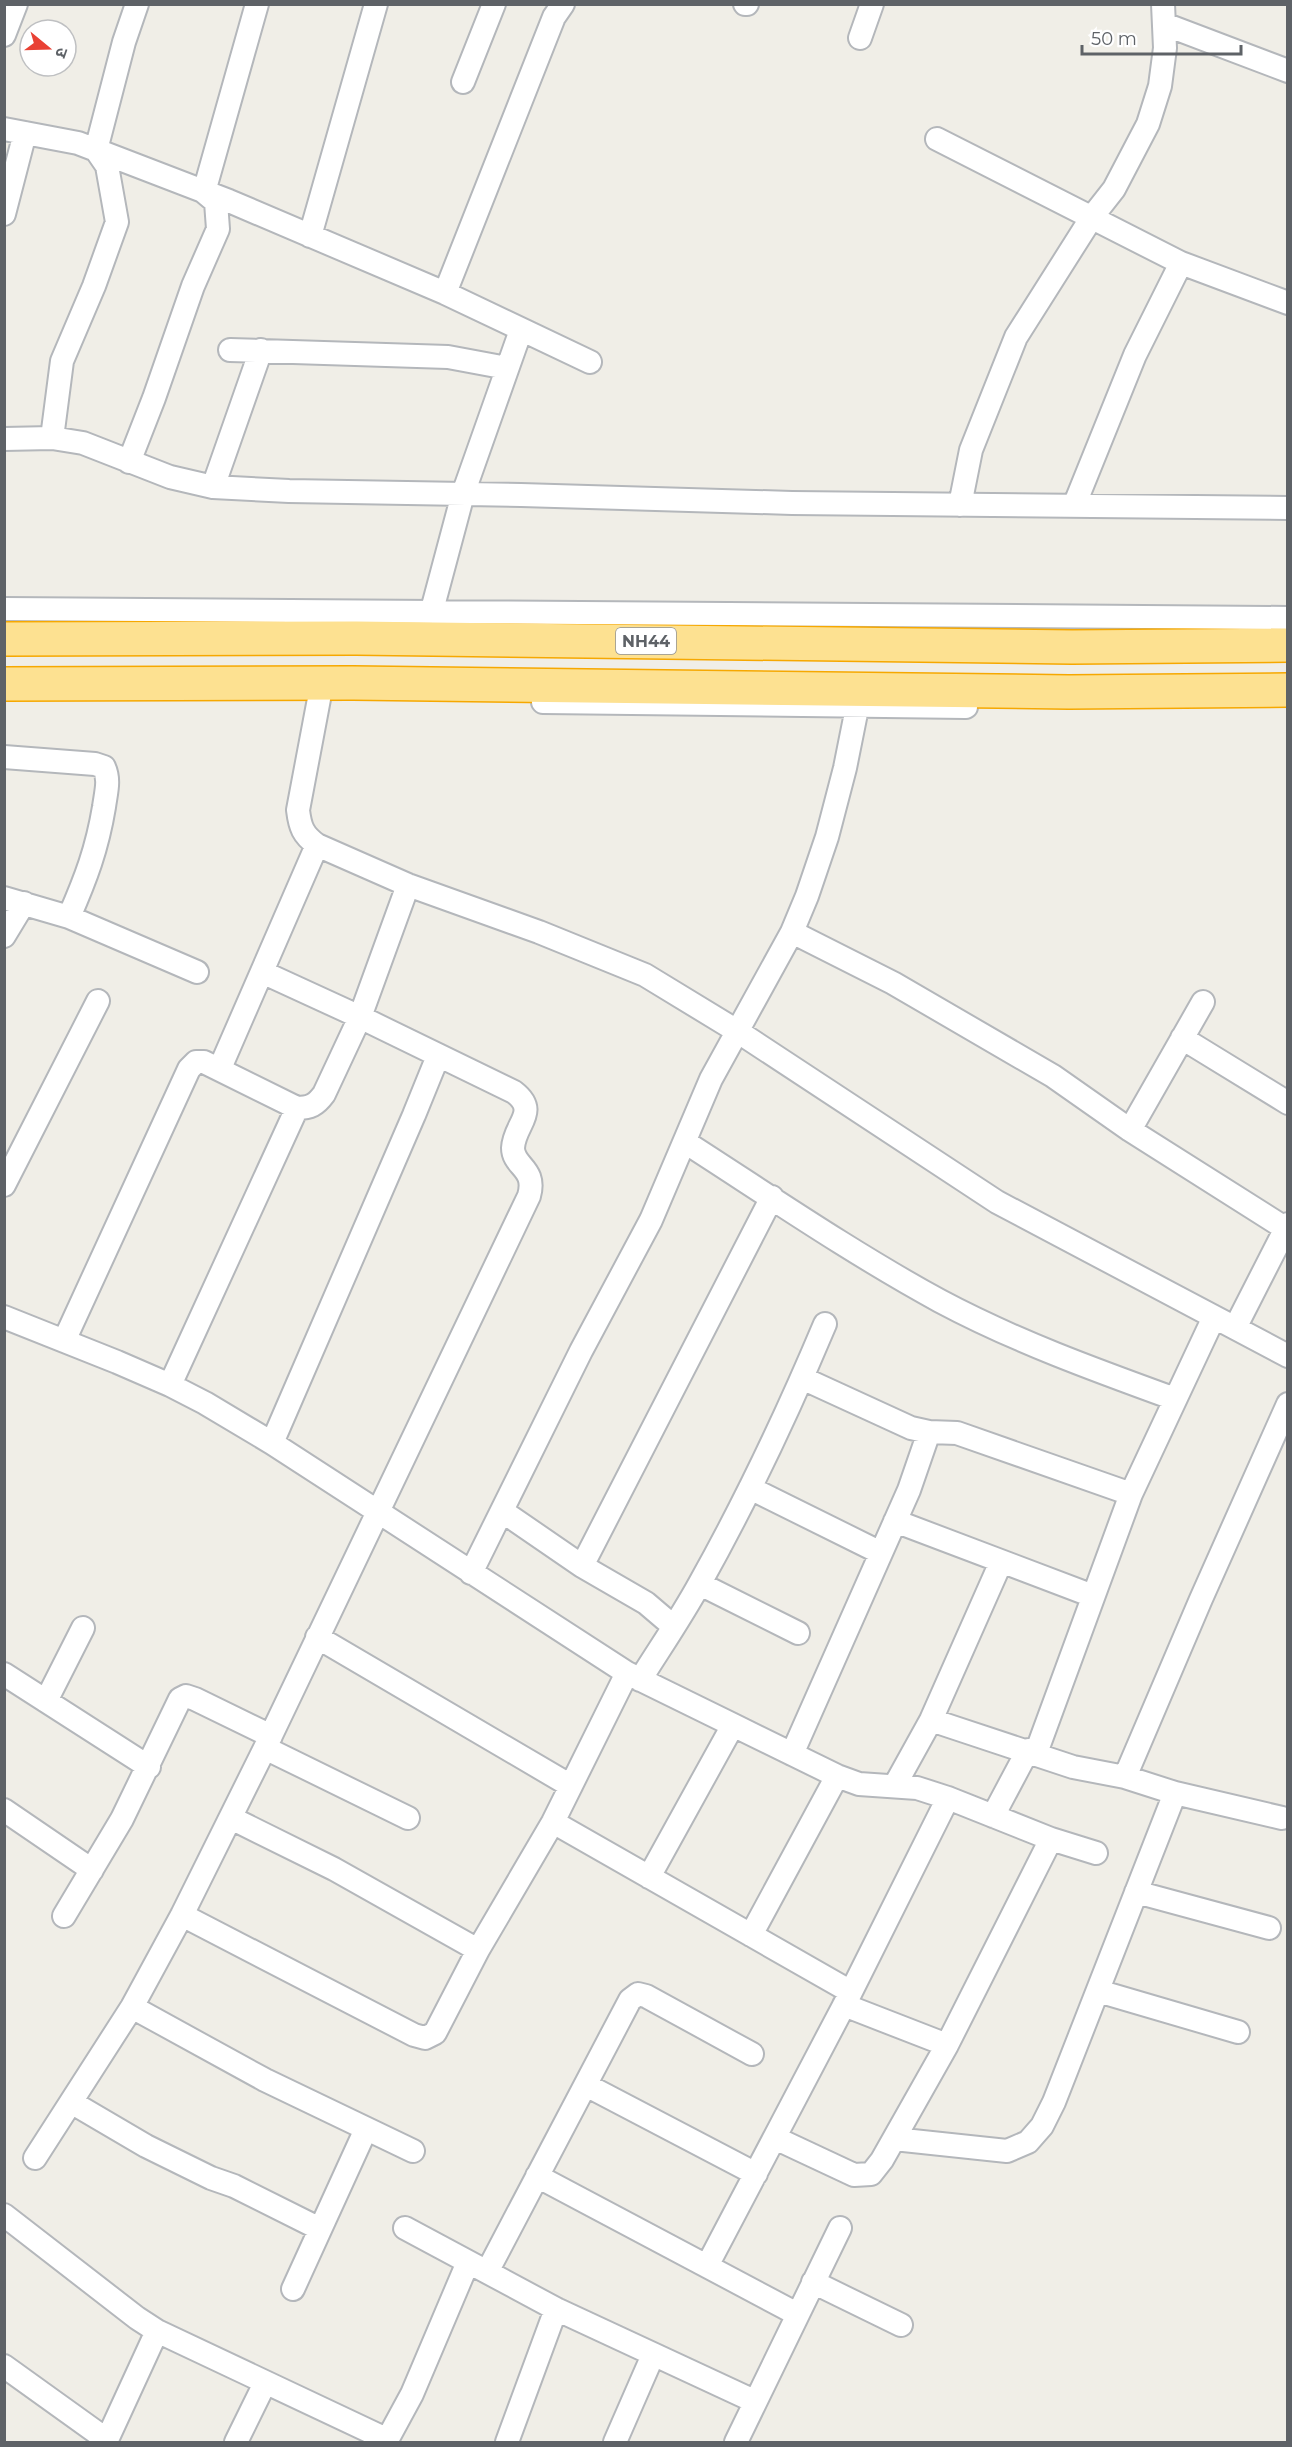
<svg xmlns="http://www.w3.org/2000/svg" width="1292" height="2447" viewBox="0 0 1292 2447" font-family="Montserrat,'Noto Sans Devanagari',sans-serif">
	<rect width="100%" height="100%" fill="#f0eee7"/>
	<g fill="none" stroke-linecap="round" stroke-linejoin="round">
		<defs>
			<path id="minor" d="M745,4H747
				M1164,24L1288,71
				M4,35L16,4
				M860,38L872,4
				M463,82L494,4
				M4,129L78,143L229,201L445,293L590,362
				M937,139L1181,263L1288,303
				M4,214L25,133
				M310,236L376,4
				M445,293L554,17L563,4
				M230,350L448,357L507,368
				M52,438L62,361L94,286L117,222L107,166L96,150L124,42L137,4
				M4,439L52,438L83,443L170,477L213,487L289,491L521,495L792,503L1288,508
				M129,462L154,398L193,286L218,229L216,202L204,192L257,4
				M213,487L261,350
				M960,505L971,450L1016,337L1092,217L1114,189L1148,124L1160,86L1165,48L1163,4
				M1074,506L1135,355L1181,263
				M4,609L1288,618
				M428,625L463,494L521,330
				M322,683L298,810C300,827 303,835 317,845L408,885L539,932L645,975L737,1031L997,1202L1288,1356
				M543,702L966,707
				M4,757L95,764L104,767C110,780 106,792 104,807C97,849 86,878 69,917
				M4,898L69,917L197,972
				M792,932L893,983L1053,1076L1130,1130L1288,1230
				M4,936L24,903
				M1182,1038L1288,1103
				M220,1068L317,845
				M1130,1130L1203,1002
				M685,1142C769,1196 852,1253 940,1301C1015,1341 1095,1370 1175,1399
				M4,1185L98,1001
				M4,1317L117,1362L170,1385L205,1403L272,1443L627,1673L733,1725L837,1776L859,1784L917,1788L948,1798L1051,1839L1096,1853
				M1235,1328L1288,1224
				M64,1341L189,1069L196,1062H204L297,1108C310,1108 316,1105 324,1094L360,1017L408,885
				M802,1378L911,1428L929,1432L957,1433L1131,1494
				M170,1385L297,1108
				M272,1443L414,1115L438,1056
				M750,1488L881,1553
				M502,1511L582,1566L646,1603L673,1626
				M895,1521L1093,1596
				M582,1566L772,1197
				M471,1573L581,1351L651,1220L711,1079L792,932L807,896L827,837L845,768L860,693
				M700,1584L798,1633
				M317,1637L571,1786
				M4,1674L149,1767
				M640,1680C660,1648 682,1616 700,1583C747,1499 788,1412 825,1324
				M46,1701L83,1628
				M931,1720L1073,1767L1125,1777L1175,1793L1282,1818
				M265,1748L408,1818
				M1036,1753L1131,1494L1214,1317
				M792,1754L909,1490L929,1432
				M1125,1777L1201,1599L1288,1404
				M895,1785L931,1720L1001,1562
				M4,1810L92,1870
				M993,1816L1028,1750
				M231,1818L334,1869L478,1950
				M553,1822L851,1992
				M649,1877L733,1725
				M1136,1892L1269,1928
				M182,1915L414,2035L425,2038L435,2033L478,1950L553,1822L627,1673
				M64,1916L122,1819L180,1699L186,1696L195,1699L271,1736
				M751,1935L837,1776
				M1098,1991L1238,2032
				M844,2005L947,2045
				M132,2007L265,2080L413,2151
				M586,2085L756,2174
				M71,2102L146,2146L211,2178L234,2186L320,2229
				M775,2138L854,2175L871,2174L882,2160L947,2045L1051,1839
				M894,2139L1007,2151L1028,2142L1042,2126L1054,2102L1175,1793
				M35,2158L132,2007L182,1915L265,1748L529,1196C537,1168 513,1167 513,1148C514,1124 540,1112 514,1092L360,1017L262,972
				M537,2176L797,2314
				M4,2215L137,2318L157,2331L388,2440
				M405,2228L556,2309L754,2401
				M707,2266L851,1992L948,1798
				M487,2272L630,2000L638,1994L646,1996L752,2054
				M813,2282L901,2325
				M293,2289L366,2129
				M4,2366L107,2440
				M106,2442L157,2331
				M236,2442L265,2383
				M386,2442L412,2394L468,2262
				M507,2442L556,2309
				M615,2442L653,2355
				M736,2442L840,2228"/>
			<path id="highway" d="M4,639L356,638L1072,647L1288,645
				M4,684L353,683L1069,692L1288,690"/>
		</defs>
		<use href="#minor" stroke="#b4b7bb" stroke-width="26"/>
		<use href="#highway" stroke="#f6a801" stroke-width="36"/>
		<use href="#minor" stroke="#fff" stroke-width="22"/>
		<use href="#highway" stroke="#fde191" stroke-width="33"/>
	</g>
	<g text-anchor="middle" stroke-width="4.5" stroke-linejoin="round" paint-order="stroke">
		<rect fill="#fff" stroke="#8e9195" stroke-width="1.5" x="616" y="628" width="60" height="26" rx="4.5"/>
		<g font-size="16" font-weight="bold" fill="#5e6267">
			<text x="646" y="647">NH44</text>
		</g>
	</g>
	<rect width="1292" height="2447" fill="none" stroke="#5e6267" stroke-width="12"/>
	<g transform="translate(48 48) rotate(109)"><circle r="28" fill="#ffffff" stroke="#bfc0c2" stroke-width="1.5"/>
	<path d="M0-4.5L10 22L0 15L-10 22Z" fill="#e94134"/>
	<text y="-9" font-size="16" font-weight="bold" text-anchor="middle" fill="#5e6267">उ</text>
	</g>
	<path d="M1082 45v9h159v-9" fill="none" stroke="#5e6267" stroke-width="3"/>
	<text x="1091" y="45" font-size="18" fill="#5e6267" stroke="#ffffff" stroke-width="4.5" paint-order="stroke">50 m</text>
</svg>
